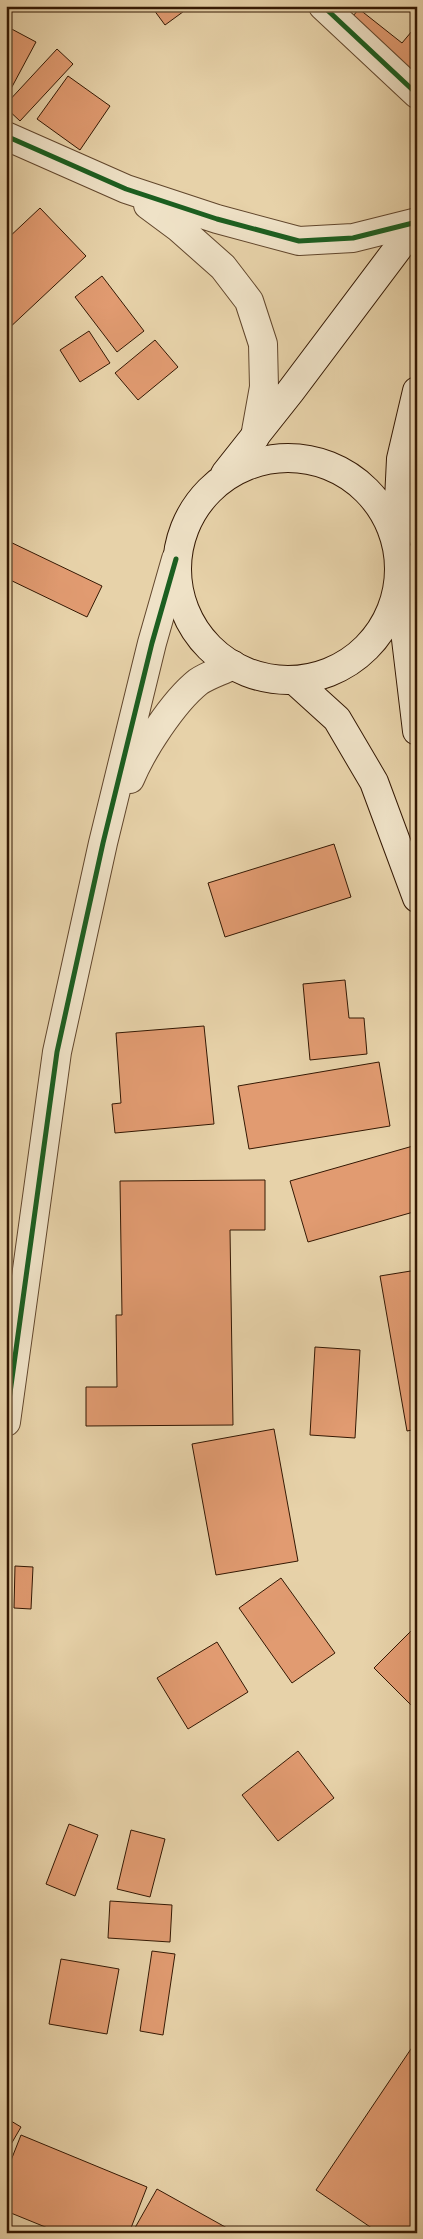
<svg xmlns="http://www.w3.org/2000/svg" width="423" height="2239" viewBox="0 0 423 2239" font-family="'Old Standard TT',serif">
	<rect width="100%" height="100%" fill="#e7d2a9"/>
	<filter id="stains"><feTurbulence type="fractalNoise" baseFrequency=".004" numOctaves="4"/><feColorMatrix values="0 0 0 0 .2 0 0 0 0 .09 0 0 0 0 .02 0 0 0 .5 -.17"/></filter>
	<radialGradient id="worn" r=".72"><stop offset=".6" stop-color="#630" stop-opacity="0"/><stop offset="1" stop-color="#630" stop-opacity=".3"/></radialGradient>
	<path fill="#e19b71" stroke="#341803" d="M151,6H191L165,25Z
		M359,9L402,43L417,25V82L346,24Z
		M6,26L36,42L6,98Z
		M57,49L73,64L20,121L6,108V104Z
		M68,76L110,106L80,150L37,119Z
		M40,208L86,256L6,331V240Z
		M102,276L144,331L117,352L75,297Z
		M89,331L110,363L80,382L60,350Z
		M155,340L178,367L138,400L115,373Z
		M6,540L102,586L87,617L6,578Z
		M334,844L351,897L225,937L208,883Z
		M345,980L349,1018H364L367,1054L310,1060L303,984Z
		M204,1026L214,1124L115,1133L112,1104L121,1103L116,1033Z
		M379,1062L390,1126L249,1149L238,1086Z
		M413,1146L417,1159V1211L308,1242L290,1181Z
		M265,1180V1230H230L233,1425L86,1426V1387H117L116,1315H122L120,1181Z
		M417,1270V1429L407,1431L380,1276Z
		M315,1347L360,1350L355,1438L310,1435Z
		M274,1429L298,1561L216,1575L192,1444Z
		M15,1566L33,1567L31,1609L14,1608Z
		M281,1578L335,1653L292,1683L239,1608Z
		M417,1625V1711L374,1668Z
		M217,1642L248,1692L188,1729L157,1678Z
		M298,1751L334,1798L278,1841L242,1795Z
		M69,1824L98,1835L75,1896L46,1884Z
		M131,1830L165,1839L150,1897L117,1889Z
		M110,1901L172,1905L170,1942L108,1938Z
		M152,1951L175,1954L163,2035L140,2031Z
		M61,1959L119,1969L107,2034L49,2024Z
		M417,2040V2233H379L316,2190Z
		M6,2118L21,2127L10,2146L6,2144Z
		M21,2135L147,2187L129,2233H60L6,2211V2173Z
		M157,2189L236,2233H132Z"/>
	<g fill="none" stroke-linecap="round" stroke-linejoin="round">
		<defs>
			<path id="minor" d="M323,6L417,94"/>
			<path id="tertiary" d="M6,136L126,189L217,219L299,241L353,238L417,222
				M148,205L179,228L223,267L249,301L263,344L264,387L255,437
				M130,779C142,750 173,702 198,682C208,675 222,671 233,665
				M6,1422L57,1052L103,843L152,643L176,559"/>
			<path id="secondary" d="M177 569a111 111 0 1 1 222 0a111 111 0 1 1-222 0Z
				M225,474L290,392L417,223
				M397,541L401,459L417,391
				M400,589L417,731
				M294,680L337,719L374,782L417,898"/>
		</defs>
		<use href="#minor" stroke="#61462c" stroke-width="30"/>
		<use href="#tertiary" stroke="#61462c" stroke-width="30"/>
		<use href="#secondary" stroke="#341803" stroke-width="30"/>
		<use href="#minor" stroke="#efe2c7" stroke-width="28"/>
		<use href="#tertiary" stroke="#efe2c7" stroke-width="28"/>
		<use href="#secondary" stroke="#efe2c7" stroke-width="28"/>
		<defs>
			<path id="cycleway" d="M323,6L417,94
				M6,136L126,189L217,219L299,241L353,238L417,222
				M6,1422L57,1052L103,843L152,643L176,559"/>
		</defs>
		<use href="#cycleway" stroke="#efe2c7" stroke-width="8"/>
		<use href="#cycleway" stroke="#1b5e20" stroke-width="5"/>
	</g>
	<rect width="423" height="2239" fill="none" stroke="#e7d2a9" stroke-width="25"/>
	<rect x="8" y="8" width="408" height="2224" fill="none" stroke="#341803" stroke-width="2.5"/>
	<rect x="12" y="12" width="398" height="2214" fill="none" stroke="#341803"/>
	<rect width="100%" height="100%" filter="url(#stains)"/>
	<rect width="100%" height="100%" fill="url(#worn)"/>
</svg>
